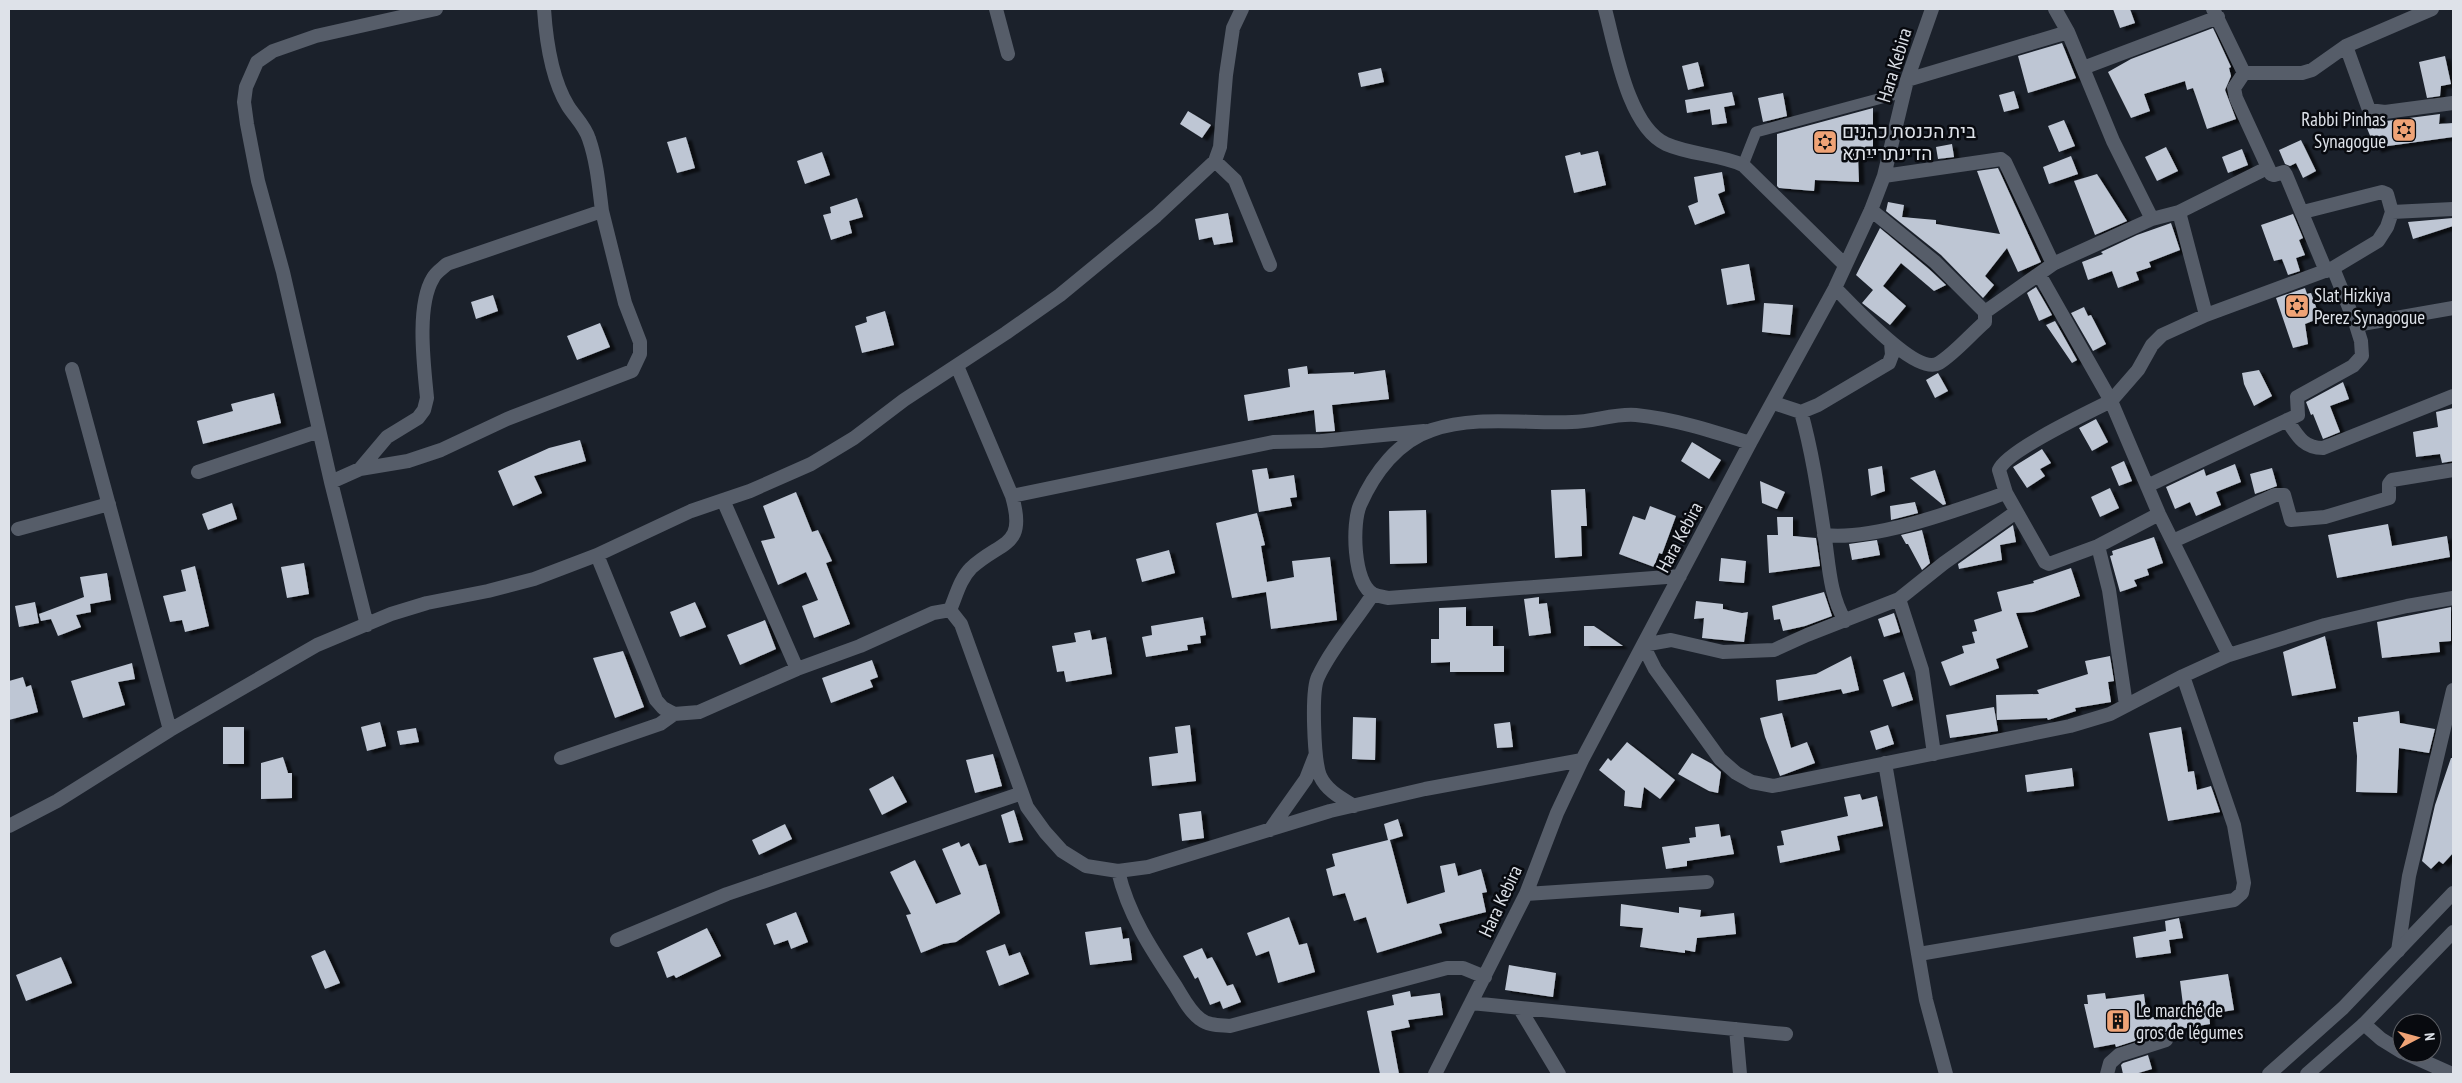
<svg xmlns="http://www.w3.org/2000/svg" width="2462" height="1083" viewBox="0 0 2462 1083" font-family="'PT Sans Narrow',Heebo,sans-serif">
	<defs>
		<filter id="shadow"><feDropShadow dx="5.5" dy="3" stdDeviation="1" flood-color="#0009"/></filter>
	</defs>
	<rect width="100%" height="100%" fill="#1b212b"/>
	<path fill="#bec6d4" filter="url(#shadow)" d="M2113,9H2130L2135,23L2120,28Z
		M2213,28L2231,67L2229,68L2231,76L2225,90L2236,119L2207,129L2193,88L2187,90L2185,81L2144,94L2150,111L2131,118L2108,72L2131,59Z
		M2062,43L2076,78L2028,93L2018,56Z
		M2445,56L2451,84L2441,86L2440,96L2427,98L2419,62Z
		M1698,62L1704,86L1688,90L1682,66Z
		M1381,68L1384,82L1361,87L1358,73Z
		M2014,91L2019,108L2004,112L1999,95Z
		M1732,92L1735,105L1724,107L1727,123L1712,125L1710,109L1687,113L1685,100Z
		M1783,93L1787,116L1763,122L1758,98Z
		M1873,108V158H1858L1859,182L1815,180L1814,191L1779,188L1777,186V134Z
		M1188,111L1211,125L1202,138L1180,124Z
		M2440,114L2439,124L2453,123V137L2388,146L2376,150L2364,121L2368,119L2386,121Z
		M2064,120L2075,146L2059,152L2048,126Z
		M686,137L695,168L677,173L667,142Z
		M2301,140L2316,171L2303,178L2296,163L2290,166L2285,164L2279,150Z
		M1952,144L1954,157L1938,159L1936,147Z
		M2166,147L2178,171L2157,181L2145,157Z
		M2242,149L2248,165L2228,173L2222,157Z
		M1598,151L1606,185L1574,193L1565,156L1580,152L1581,155Z
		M822,152L830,175L805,184L797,161Z
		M2071,156L2078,174L2049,184L2043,167Z
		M1998,168L2041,262L2018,272L2007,248L1985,276L1994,285L1983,298L1941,255L1886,211L1888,202L1904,205L1902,217L1936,220V224L2000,234L1977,171Z
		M1722,172L1725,191L1718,194L1725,213L1695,225L1688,206L1698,202L1694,177Z
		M2097,174L2127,221L2095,235L2074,181Z
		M857,198L863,217L849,221L852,233L831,240L823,215L831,213L830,207Z
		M1228,213L1233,242L1214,245L1212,237L1199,240L1195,219Z
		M2293,214L2303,238L2299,240L2305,255L2296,258L2300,271L2288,275L2282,259L2274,261L2261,225Z
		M2453,218V226L2413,239L2408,222Z
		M2171,223L2180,250L2149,262L2151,267L2136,272L2139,280L2118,288L2112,271L2088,280L2082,262L2103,254L2101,252L2137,235Z
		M1880,228L1929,269L1946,285L1934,291L1901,263L1883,286L1906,306L1890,325L1862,303L1873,290L1856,275Z
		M1749,264L1755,300L1727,305L1721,269Z
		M2036,287L2052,315L2039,321L2027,293Z
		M2305,288L2307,294L2311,293L2320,318L2305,324L2308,344L2293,348L2276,298Z
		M493,295L498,311L476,319L471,302Z
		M1764,303L1793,305L1790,335L1762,332Z
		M2084,307L2088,316L2091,315L2106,344L2093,351L2071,313Z
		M885,311L894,345L862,353L855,326L867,322L866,317Z
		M2055,321L2077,360L2072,363L2046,325Z
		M600,323L610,347L577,360L567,336Z
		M1307,366L1308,374L1354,372V374L1385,370L1389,399L1332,405L1335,431L1316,432L1314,410L1248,421L1244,395L1290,387L1288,369Z
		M2259,370L2272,396L2254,406L2244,384L2242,373Z
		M1938,373L1948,391L1935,398L1926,380Z
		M2343,382L2349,399L2330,406L2340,432L2323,439L2313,414L2311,415L2306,402Z
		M274,393L281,423L203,444L197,421L233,411L231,404Z
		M2453,408V461L2442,463L2440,454L2416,457L2413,432L2438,427L2436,412Z
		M2096,419L2108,442L2092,451L2079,428Z
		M580,440L586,461L534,476L542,493L513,506L498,471L549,448Z
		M1692,442L1721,460L1709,479L1681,461Z
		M2042,449L2051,463L2040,469L2045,476L2027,488L2013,467Z
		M2124,461L2132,481L2119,486L2111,467Z
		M2235,464L2241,482L2216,492L2221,505L2196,516L2190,502L2175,509L2166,487L2204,469L2206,476Z
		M1882,466L1885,491L1871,496L1868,469Z
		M1267,468L1269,479L1294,475L1297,497L1290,498L1292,506L1259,512L1252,470Z
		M2272,468L2277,486L2255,494L2250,474Z
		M1935,470L1946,504L1943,505L1910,478Z
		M1760,481L1785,492L1777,509L1762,503Z
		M2110,488L2119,508L2100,517L2091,497Z
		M1585,489L1587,526H1581L1582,556L1555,558L1551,490Z
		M796,492L812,532L818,530L832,561L826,563L850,624L814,638L802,606L818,600L806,572L778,585L761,541L775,538L763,506Z
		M1915,502L1918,513L1891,520L1890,506Z
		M232,503L237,519L208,530L202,514Z
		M1650,506L1676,516L1662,554L1659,553L1654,567L1619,554L1633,516L1645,520Z
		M1426,510L1427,563L1390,564L1389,511Z
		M1257,513L1265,545L1261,546L1267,582L1294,577L1292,561L1330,557L1337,620L1271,629L1266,592L1232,598L1216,523Z
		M1777,517H1793V536L1816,538L1820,566L1769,573L1767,535H1778Z
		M2388,524L2392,546L2447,536L2450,557L2337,578L2328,535Z
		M2013,525L2016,542L2000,545L2002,560L1959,569L1958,564Z
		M1922,530L1930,563L1922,570L1908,544H1906L1901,535Z
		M2154,537L2163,563L2147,569L2149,575L2134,580L2137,586L2120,592L2110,556L2113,555L2112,551Z
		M1877,540L1880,555L1852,560L1849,544Z
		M1169,550L1175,573L1142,582L1136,559Z
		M1721,558L1746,561L1744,583L1719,581Z
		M304,563L309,594L287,598L281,567Z
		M195,566L209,626L185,632L182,620L170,622L163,596L186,591L181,570Z
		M2071,568L2080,596L2033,612L2016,613L2028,647L1996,659L1999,668L1950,686L1941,662L1964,653L1962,646L1975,643L1972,632L1977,631L1974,620L2002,611L1997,592L2034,583L2033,581Z
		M107,573L111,600L90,604L91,612L76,615L81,627L58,636L51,619L41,621L39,614L84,597L80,577Z
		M1824,592L1832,616L1805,626L1783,631L1780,619L1774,620L1772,606Z
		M1539,597V604L1547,603L1551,633L1529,636L1524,599Z
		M1696,601L1723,604V609L1742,613L1748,612L1744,642L1702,638L1704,618L1694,619Z
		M35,602L39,623L19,627L15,606Z
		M695,602L706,627L680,637L670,612Z
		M1466,607V626H1493V646H1504V672H1450V662L1431,663V639H1439V608Z
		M2451,607V641L2439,642L2440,652L2382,658L2377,622Z
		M1894,613L1900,632L1884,637L1878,619Z
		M1203,617L1206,635L1200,636L1201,643L1187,645L1188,650L1146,657L1142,637L1152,635L1151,626Z
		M765,620L776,649L740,665L727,635Z
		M1584,626H1594L1623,646H1584Z
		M1090,630L1092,640L1106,637L1112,674L1066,682L1064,671L1057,672L1052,646L1076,642L1074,633Z
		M2325,636L2336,688L2292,696L2283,652Z
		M623,651L644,707L615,718L593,658Z
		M1851,656L1859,690L1843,694L1841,689L1778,701L1776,680L1816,674Z
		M2110,656L2114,681L2108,682L2111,702L2075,708L2076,711L2048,720L2047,718L1997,720L1996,695L2039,694L2037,690L2088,674L2085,661Z
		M872,660L878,677L870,680L873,687L831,703L822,678Z
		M132,663L135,679L118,682L125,705L83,718L71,681Z
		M1904,672L1913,700L1892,707L1883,680Z
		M23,677L26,687L31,685L38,712L9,720V681Z
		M1994,707L1998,731L1950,738L1946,715Z
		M2399,711L2400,723L2435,729L2429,753L2399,748L2397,793L2356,792L2357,756L2353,722H2358V717Z
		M1782,713L1791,748L1807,742L1815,763L1780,776L1765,737L1760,718Z
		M1353,717L1376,718L1375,760L1352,759Z
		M380,722L386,746L367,751L361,727Z
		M1510,722L1513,747L1497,748L1494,724Z
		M1190,725L1196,781L1152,786L1149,757L1178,753L1175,727Z
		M1888,725L1894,744L1876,750L1870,731Z
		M223,727H244V764H223Z
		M2181,727L2188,772L2194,771L2197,790L2211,786L2220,812L2168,821L2149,733Z
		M416,728L419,742L400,745L397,731Z
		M1627,742L1675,780L1660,799L1644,787L1641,808L1624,806L1625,791L1599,770L1608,758L1611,761Z
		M1692,753L1712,764L1721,772L1718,793L1709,791L1678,774Z
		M993,754L1002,786L975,793L966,760Z
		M283,757L288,773H292V798L261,799V763Z
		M2451,758H2453V853L2443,864L2439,861L2431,869L2422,861L2435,805Z
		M2072,768L2074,786L2027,792L2025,775Z
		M893,776L907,802L882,815L869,789Z
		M1860,794L1862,800L1877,796L1883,826L1837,836L1840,850L1780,863L1777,846L1784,845L1781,831L1848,816L1844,797Z
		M1014,810L1023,840L1009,843L1001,815Z
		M1201,811L1204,838L1182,841L1179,814Z
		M1398,819L1403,836L1390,840L1407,904L1445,892L1440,866L1455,863L1458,876L1481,869L1487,892L1482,893L1486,912L1439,924L1442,933L1377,953L1366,917L1354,921L1345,893L1333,896L1326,869L1335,866L1332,854L1388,840L1384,824Z
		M785,824L792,839L759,855L752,840Z
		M1719,824L1721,837L1730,835L1734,854L1687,861V866L1666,869L1662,847L1690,843L1689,838L1696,837L1695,827Z
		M959,842L961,847L969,843L979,866L986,864L1000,913L956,942L943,944L921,953L906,915L911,914L890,872L915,860L936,904L961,894L942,849Z
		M1621,904L1679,913V907L1701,910L1700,917L1734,913L1736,934L1697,938L1695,952L1685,950V953L1640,947L1643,928L1620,926Z
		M796,912L808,942L791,949L788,940L774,945L766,924Z
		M1289,917L1299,945L1307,943L1315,972L1278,983L1269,951L1256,956L1247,933Z
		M2179,918L2183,938L2169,940L2171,953L2136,958L2133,937L2166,931L2165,921Z
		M1121,927L1123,939L1129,938L1132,960L1090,965L1085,932Z
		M707,928L721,956L676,978L674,975L667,978L657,952Z
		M1005,944L1009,956L1020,952L1029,974L999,986L986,951Z
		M1202,948L1207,959L1212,957L1227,986L1233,984L1241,1002L1223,1009L1220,1001L1210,1005L1198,977L1195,979L1183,956Z
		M325,950L340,983L325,989L311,956Z
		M61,957L72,983L26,1001L16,975Z
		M1509,965L1556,973L1553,997L1505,990Z
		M2228,974L2234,1010L2209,1014L2210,1024L2150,1034V1036L2116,1047L2115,1044L2094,1048L2084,1004H2088L2087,995L2105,993L2106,999L2144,994L2147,1018L2184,1013L2180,981Z
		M1410,991L1411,997L1440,993L1443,1015L1408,1020L1410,1027L1391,1031L1399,1074H1380L1367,1011L1394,1005L1392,995Z
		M2148,1055L2152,1069L2135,1074H2123L2121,1065L2123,1063Z"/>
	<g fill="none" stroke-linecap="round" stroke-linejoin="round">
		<path stroke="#565d69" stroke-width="11" d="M1743,165L1756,132L1904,92"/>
		<path stroke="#565d69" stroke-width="14" d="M996,9L1008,54
			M1605,9C1615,46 1628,127 1666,144C1691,155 1718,154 1743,165L1845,265
			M2055,9L2068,32L2113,141L2152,219
			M2213,9L2244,73L2234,88L2236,98L2271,174L2274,175L2284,172L2286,175L2326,271
			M2346,46L2369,110L2385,112L2453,103
			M2083,68L2218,17
			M2244,73H2302L2312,70L2346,46L2432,9
			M1907,80L2068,32
			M1215,161L1235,180L1270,265
			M1884,176L2001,159L2005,162L2053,264
			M2179,212L2206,315
			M2392,212L2453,209
			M2039,274L2111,401C2089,412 2006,451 1999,470L2006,493L2045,562L2049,564L2098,546L2159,514
			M1835,288C1852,304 1916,377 1939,363C1955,353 1970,335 1985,322V312L1935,262L1871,210
			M1985,312L2053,264L2152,219L2179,212L2267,168
			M2356,325L2453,308
			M72,369L170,730
			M1774,403L1801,412L1818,405L1889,363L1892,355L1891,343
			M1801,412C1812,451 1818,492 1824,532C1829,563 1829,594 1845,621
			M2287,420C2297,435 2303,448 2323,448L2453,396
			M360,469L408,461L441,450L507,419L632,371L640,354V342L625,303L602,211
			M198,472L319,431
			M331,482L283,272L258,181L247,124L244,102L246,87L257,62L273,51L316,36L436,9
			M2147,486L2298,415L2297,397L2353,366L2362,356L2361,341L2356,325L2333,268
			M1012,496L1273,442L1321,441L1424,431
			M723,500L797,669
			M2016,512L1944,563L1899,599L1807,635L1774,650L1723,652L1671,640L1643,645L1655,669L1720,759L1736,773L1752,782L1773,786L2070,726L2110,714L2183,676L2229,655L2325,625L2407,606L2453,598
			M18,529L109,504
			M1824,535C1875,541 1957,510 2006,493
			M2173,541L2275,495H2284L2291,520L2325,517L2389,498V484L2392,480L2453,470
			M2098,546L2109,590L2126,705
			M597,555L656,700L663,708L674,714L699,712L797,669L860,646L933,613L950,610
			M1680,576L1388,598C1384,597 1377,596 1373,594C1353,583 1352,523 1360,505C1374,473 1398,441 1432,430C1476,415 1526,424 1572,422C1593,422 1615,413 1636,415C1675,419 1712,431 1750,443
			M1899,599L1922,670L1934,754
			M950,610L961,624L1027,807L1045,832L1062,851L1086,866L1118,871L1148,867L1330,811L1425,789L1582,760
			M950,610C956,596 960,579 971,568C1001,540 1027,548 1012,496L957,366
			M367,625L331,482L360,469L387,437L418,418L424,410L427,398C424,366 416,306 433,278C436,272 443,268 447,264L602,211C599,187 597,162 589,139C585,126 575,117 568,106C552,80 546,39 544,9
			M2229,655L2159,514L2111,401L2138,370L2152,345L2162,335L2206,315L2333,268L2378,241L2387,227L2392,212L2387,194L2382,192L2303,212
			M561,758L660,724L674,714
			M1885,763L1926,1000L1946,1074
			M1354,806C1341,798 1327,791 1320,776C1314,761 1311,691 1318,677C1332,647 1355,622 1373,594
			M9,826L57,801L170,730L317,645L391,614L427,603L488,591L534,579L597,555L691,511L750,491L811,464L854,438L904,400L1006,333L1060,295L1156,216L1215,161L1220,147L1226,75L1233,28L1242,9
			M1270,830L1306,779L1315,756
			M1118,871C1128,914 1151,949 1175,985C1182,996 1189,1011 1200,1019C1209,1026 1220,1025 1230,1026L1447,968H1463L1485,977
			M1526,894L1707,882
			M617,940L727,894L1022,793
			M2398,951L2409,876L2453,690
			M1919,954L2234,900L2242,893L2244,883L2234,825L2183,676
			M1471,1003L1786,1034
			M1520,1009L1559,1074
			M2364,1024L2381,1039L2402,1052
			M1736,1029L1740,1074
			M2405,1053L2452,1074
			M1435,1074L1526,894L1557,813L1582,760L1750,443L1835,288L1871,210L1884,176L1907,80L1932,9
			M2107,1074L2110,1063L2119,1055L2166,1040"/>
		<path stroke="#565d69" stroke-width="14" d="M2269,1074L2343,1008L2453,893
			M2307,1074L2364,1024L2453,932"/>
	</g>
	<defs>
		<symbol id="synagogue-square" viewBox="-11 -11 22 22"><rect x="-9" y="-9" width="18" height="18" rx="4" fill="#efa376" stroke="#080a0f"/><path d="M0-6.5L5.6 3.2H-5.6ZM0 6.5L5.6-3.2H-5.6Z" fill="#111"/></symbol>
		<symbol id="building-square" viewBox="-11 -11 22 22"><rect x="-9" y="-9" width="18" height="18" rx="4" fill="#efa376" stroke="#080a0f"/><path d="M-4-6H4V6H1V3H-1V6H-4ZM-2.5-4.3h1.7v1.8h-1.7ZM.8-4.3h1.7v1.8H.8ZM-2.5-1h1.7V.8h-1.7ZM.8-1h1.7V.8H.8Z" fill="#111"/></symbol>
	</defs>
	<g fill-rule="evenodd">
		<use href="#synagogue-square" x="2390" y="116" width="28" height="28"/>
		<use href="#synagogue-square" x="1811" y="128" width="28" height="28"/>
		<use href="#synagogue-square" x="2283" y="292" width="28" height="28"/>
		<use href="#building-square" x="2104" y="1007" width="28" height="28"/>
	</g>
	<g text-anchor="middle" stroke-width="5" stroke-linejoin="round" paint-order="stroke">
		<g font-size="19" fill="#dee2e9" stroke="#080a0f">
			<text transform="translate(1894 65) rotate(-73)" y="7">Hara Kebira</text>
			<text transform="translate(1679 537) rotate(-62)" y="7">Hara Kebira</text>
			<text transform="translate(1500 901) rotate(-65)" y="7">Hara Kebira</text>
		</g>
		<g font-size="19" fill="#dee2e9" stroke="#080a0f" text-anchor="start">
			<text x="2386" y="126" text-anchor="end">Rabbi Pinhas<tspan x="2386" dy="22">Synagogue</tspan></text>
			<text x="1842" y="138">בית הכנסת כהנים<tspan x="1842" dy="22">הדינתרייתא</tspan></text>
			<text x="2314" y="302">Slat Hizkiya<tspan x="2314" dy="22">Perez Synagogue</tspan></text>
			<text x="2136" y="1017">Le marché de<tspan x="2136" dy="22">gros de légumes</tspan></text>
		</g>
	</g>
	<rect width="2462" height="1083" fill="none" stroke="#dee2e9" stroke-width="20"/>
	<g transform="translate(2417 1038) rotate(84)"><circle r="24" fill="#080a0f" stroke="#5e6066"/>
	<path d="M0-4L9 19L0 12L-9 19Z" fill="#efa376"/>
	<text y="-8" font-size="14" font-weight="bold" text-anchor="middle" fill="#dee2e9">N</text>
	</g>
</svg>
